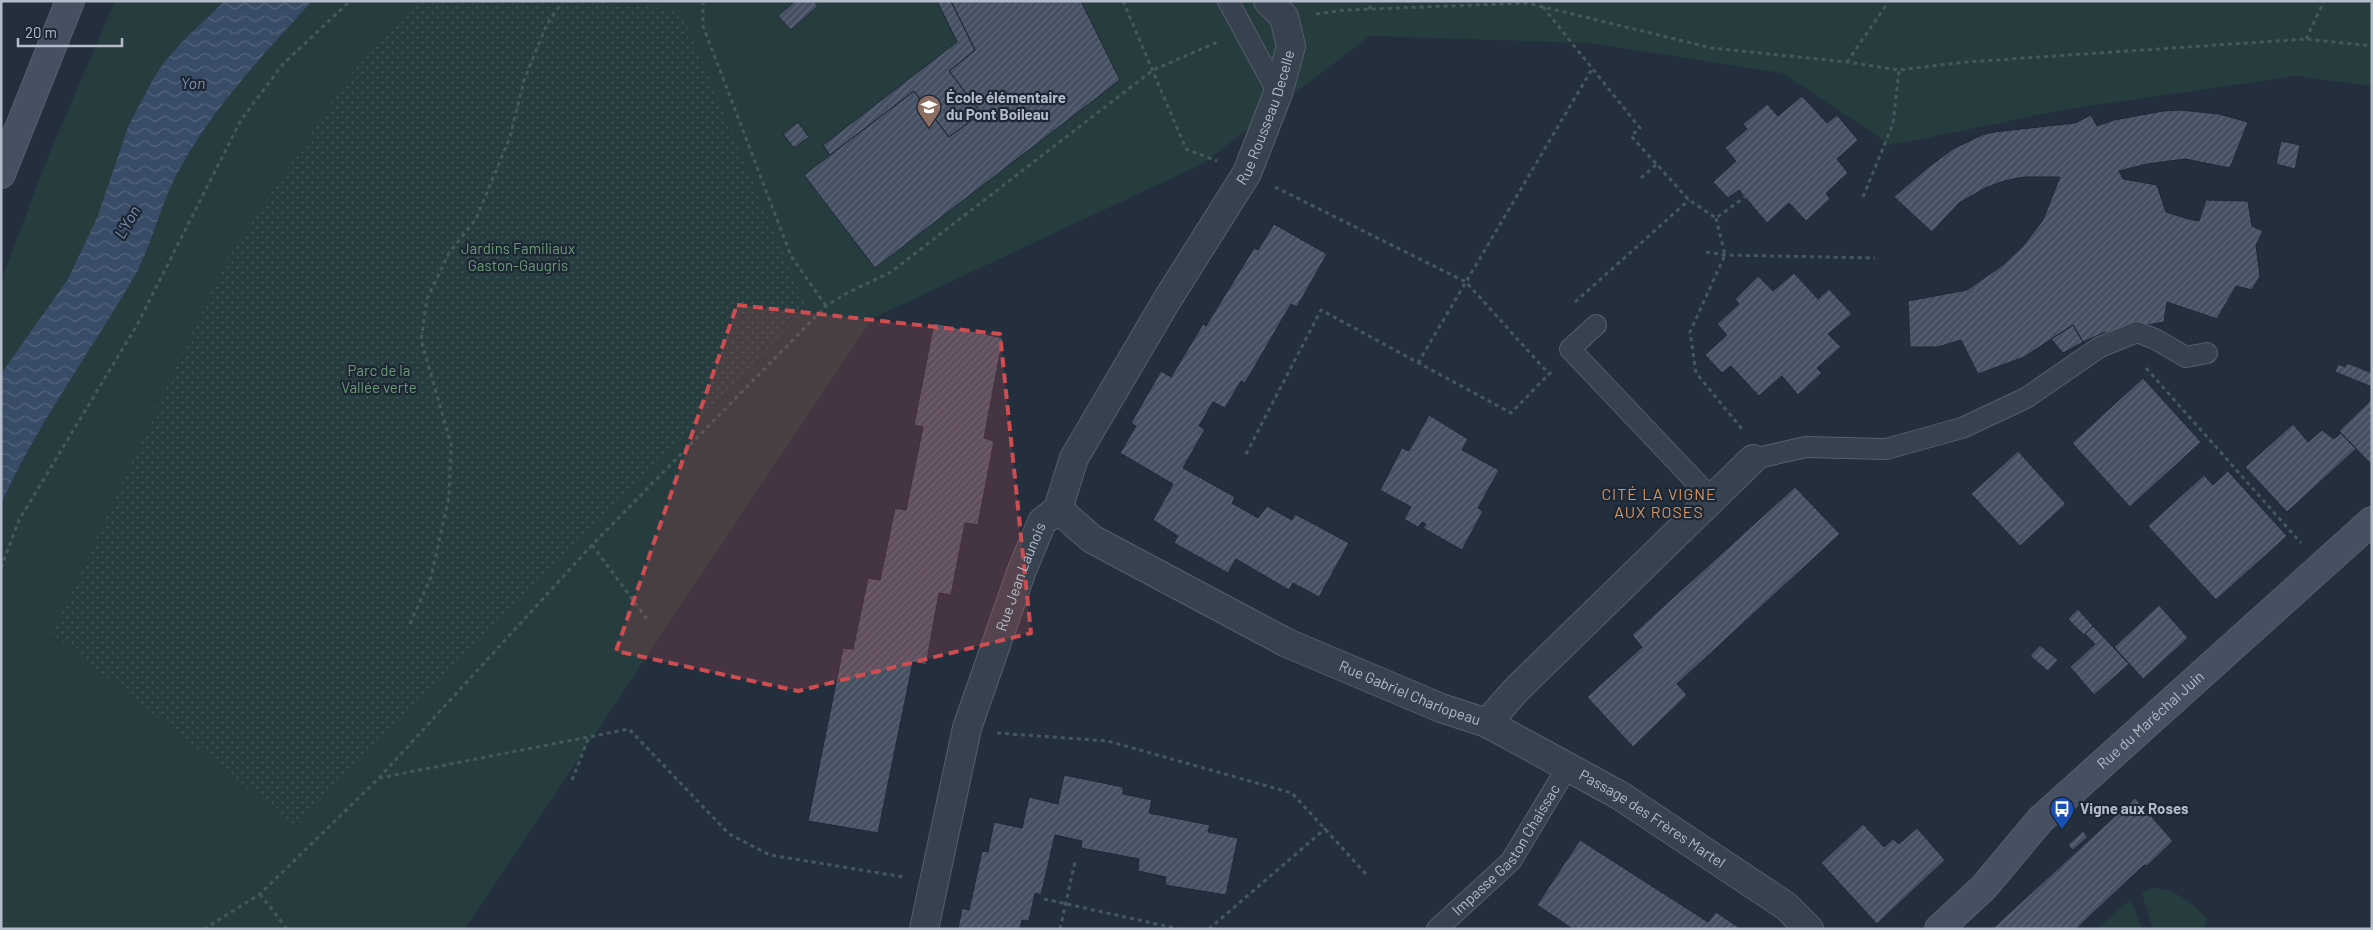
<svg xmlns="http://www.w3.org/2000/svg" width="2373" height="930" viewBox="0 0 2373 930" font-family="Barlow,sans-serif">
	<defs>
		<pattern id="garden-dots" width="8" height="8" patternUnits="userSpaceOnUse" patternTransform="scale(1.25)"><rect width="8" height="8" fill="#263c3f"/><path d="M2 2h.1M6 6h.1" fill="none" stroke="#435659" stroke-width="1.8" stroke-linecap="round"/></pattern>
		<pattern id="water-waves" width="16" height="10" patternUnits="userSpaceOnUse" patternTransform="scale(1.25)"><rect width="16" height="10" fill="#394c67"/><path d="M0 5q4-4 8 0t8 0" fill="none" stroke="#53647b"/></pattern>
		<pattern id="building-hatch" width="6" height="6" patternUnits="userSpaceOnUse" patternTransform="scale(1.25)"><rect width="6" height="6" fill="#455162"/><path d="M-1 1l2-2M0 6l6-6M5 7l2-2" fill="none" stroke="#5d6877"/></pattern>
	</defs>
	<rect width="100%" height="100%" fill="#242f3e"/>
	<path fill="#263c3f" d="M115,1H2372V86L2296,76L2068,109L1891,145L1782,73L1590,43L1370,36L1202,164L873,318L465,929H1V281L48,157Z
		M2152,888C2175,888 2191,903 2207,918L2204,929H2153L2142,893Z
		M2130,900L2143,929H2097Z"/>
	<path fill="url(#garden-dots)" d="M420,1H591L680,10L807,308L297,827L52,634L227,258L355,69Z"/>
	<path fill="url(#water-waves)" d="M225,1H312C263,55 214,106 179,170C159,206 152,248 131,282C88,355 36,427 1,504V374L68,279L97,218L128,127L152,81L165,61L187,37Z"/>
	<path fill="url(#building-hatch)" stroke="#1f2835" d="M795,1H814L818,6L791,30L778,16Z
		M937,1H951L975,50L949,71L981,113L949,137L914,91L830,155L823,145L957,42Z
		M951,1H1081L1120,80L875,268L804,175L914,91L949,137L981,113L949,71L975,50Z
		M1802,96L1827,123L1837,115L1858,140L1837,159L1848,173L1826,193L1830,199L1806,221L1789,203L1767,223L1739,190L1728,198L1713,182L1736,161L1725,148L1747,129L1743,124L1767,104L1778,116Z
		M2180,110L2219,114L2248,122L2230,168L2185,159L2147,164L2119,171L2123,179L2157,185L2166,212L2188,219L2199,221L2206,200L2248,201L2252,226L2263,231L2256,245L2260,276L2252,290L2236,286L2217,319L2167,302L2164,322L2103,333L2083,342L2073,325L2024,357L1978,374L1961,340L1938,347H1910L1908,301L1967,290L2003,265L2023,246L2043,220L2060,177H2024L2004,181L1985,188L1959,203L1932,232L1894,197L1926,169L1953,149L1982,135L1994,132L2075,123L2091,115L2097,126L2114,120L2163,111Z
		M798,122L809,137L794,148L783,134Z
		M2281,141L2300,145L2295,169L2276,164Z
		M1274,224L1327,254L1297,307L1291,304L1245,383L1241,381L1225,408L1213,402L1199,426L1205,429L1183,468L1235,497L1232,503L1258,518L1267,506L1292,520L1295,514L1349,543L1319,597L1293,583L1289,590L1236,559L1228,573L1174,543L1178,536L1153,520L1173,484L1120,453L1136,426L1131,423L1161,371L1171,377L1203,324L1206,326L1254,248L1258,250Z
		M1794,273L1818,299L1829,289L1852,314L1828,334L1841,347L1817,368L1822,373L1798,395L1782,376L1759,396L1731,366L1722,373L1705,355L1727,335L1717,324L1739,304L1735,299L1758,276L1773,291Z
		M934,323L1003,338L984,438L994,441L978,525L965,523L951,595L939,593L926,665L913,662L878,833L808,821L843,648L853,649L868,578L880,580L895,508L906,510L923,427L914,425Z
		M2073,325L2083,342L2063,353L2051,339Z
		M2347,363L2372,373V387L2335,372L2338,364L2345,367Z
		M2143,378L2201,442L2130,507L2072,443Z
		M2372,399V462L2370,463L2339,431Z
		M1429,415L1468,439L1462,450L1499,470L1478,508L1483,511L1462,550L1423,528L1426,524L1422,522L1418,527L1404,519L1411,507L1380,490L1402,448L1409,451Z
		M2293,424L2308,442L2322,430L2334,439L2341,433L2356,449L2287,512L2245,467Z
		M2018,451L2066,504L2020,546L1971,494Z
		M2228,471L2287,536L2216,600L2148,526L2204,475L2213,485Z
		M1795,487L1840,534L1677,684L1687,695L1633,747L1587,697L1642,647L1632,635Z
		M2159,605L2188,638L2143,679L2114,647Z
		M2078,609L2093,626L2084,635L2068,619Z
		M2093,626L2129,664L2094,695L2070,667L2095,644L2085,634Z
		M2040,645L2058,660L2048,671L2030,656Z
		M1064,775L1123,787V794L1152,800L1149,813L1210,825L1208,832L1238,838L1226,895L1165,885L1166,877L1138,871L1139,859L1081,848L1082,841L1055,835L1041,895L1035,893L1029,921L1022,920L1020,929H958L962,908L969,910L982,851L988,852L994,822L1022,828L1029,797L1058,804Z
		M2135,798L2173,841L2147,866L2144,865L2076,929H1992Z
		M1863,824L1884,847L1893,839L1899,844L1917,828L1945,860L1877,924L1821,863Z
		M2083,831L2088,837L2073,850L2068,845Z
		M1580,840L1708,922L1716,912L1741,929H1573L1537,905Z"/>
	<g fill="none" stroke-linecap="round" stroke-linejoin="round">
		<defs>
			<g id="lane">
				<path d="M1228,1L1278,93"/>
				<path d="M1596,325L1570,349L1713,500"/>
				<path d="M1753,459L1806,447L1886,449L1962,428L2026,398L2100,347L2137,332L2155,339L2186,357L2207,353"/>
				<path id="s1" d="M1437,929L1511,861L1568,766"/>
			</g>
			<g id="street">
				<path id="s2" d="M1058,509L1092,539L1287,643L1441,708L1487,723L1517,689L1753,459"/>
				<path id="s3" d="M1487,723L1619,795L1786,906L1809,929"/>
				<path id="s4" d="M924,929L967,728L1022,570L1042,522L1058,509L1074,458L1167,300L1247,173L1278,93L1291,46L1284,17L1268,1"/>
			</g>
			<g id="secondary">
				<path d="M1,174L70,1"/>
				<path id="s5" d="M1939,929L1984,887L2041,819L2372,521"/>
			</g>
		</defs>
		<use href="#lane" stroke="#565f6c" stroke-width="22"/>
		<use href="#street" stroke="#565f6c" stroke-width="30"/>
		<use href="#secondary" stroke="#565f6c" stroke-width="30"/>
		<path stroke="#44595c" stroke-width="3" stroke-dasharray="4 4" stroke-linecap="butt" d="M703,1V26L791,256L826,306
			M1123,1L1186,149L1217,161
			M1543,7L1640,128L1631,136L1689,200L1716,218L1745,197
			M1369,9L1373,1
			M1316,14L1345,10L1527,3L1712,48L1847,62L1899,70L1966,62L2306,39L2372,46
			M2306,39L2324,1
			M1847,62L1889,1
			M1641,178L1658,163
			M1275,187L1466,282L1549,374L1552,372
			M1863,197L1893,124L1899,70
			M1716,218L1725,255L1690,332L1696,373L1742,429
			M1706,252L1725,255L1875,258
			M1575,302L1689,200
			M1418,363L1592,69
			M2146,368L2301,543
			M1246,454L1321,310L1511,413L1549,374
			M592,545L647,619
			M1,568L19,520L137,325L241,120L283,64L350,1
			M410,624L431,577L449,497L451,444L421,340L427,299L449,253L476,219L510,137L524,80L547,24L563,1
			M997,733L1108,741L1292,793L1366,874
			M379,778L629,729L729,834L770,855L904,877
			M572,780L589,737
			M260,894L287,929
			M1044,899L1179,929
			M204,929L260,894L379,778L592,545L826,306L847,293L891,272L1153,70L1220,41
			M1060,929L1075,862
			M1209,929L1326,828"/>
		<use href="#lane" stroke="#38414e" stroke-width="20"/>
		<use href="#street" stroke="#38414e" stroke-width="28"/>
		<use href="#secondary" stroke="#465061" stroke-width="28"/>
	</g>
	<path fill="#ce4d50" fill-opacity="0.2" stroke="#ce4d50" stroke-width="4" stroke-dasharray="10 6" stroke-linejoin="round" d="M737,305L1000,334L1031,633L798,691L616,651Z"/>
	<defs>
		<symbol id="school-pin" viewBox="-11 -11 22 30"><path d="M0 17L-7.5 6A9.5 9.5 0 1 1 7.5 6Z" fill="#8d6e63" stroke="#1d2633"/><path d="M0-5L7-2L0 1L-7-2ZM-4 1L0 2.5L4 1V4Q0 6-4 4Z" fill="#fff"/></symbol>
		<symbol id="bus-pin" viewBox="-11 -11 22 30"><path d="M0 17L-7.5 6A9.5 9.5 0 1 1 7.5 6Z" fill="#1a4fb4" stroke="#1d2633"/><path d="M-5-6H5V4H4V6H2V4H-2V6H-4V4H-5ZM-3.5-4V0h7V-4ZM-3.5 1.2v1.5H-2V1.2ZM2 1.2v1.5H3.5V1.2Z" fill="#fff"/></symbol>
	</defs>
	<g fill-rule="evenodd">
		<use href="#school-pin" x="915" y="93" width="28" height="38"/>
		<use href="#bus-pin" x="2048" y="795" width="28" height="38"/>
	</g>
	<g text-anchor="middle" stroke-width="4.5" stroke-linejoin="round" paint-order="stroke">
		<g font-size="15" font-weight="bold" fill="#b4bcc9" stroke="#1d2633" text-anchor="start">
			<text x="946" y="103">École élémentaire<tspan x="946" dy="17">du Pont Boileau</tspan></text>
			<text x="2080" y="814">Vigne aux Roses</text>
		</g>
		<g font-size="15" fill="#b4bcc9" stroke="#1d2633">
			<text dy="5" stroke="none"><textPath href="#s4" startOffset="891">Rue Rousseau Decelle</textPath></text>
			<text dy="5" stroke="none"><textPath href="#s4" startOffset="366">Rue Jean Launois</textPath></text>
			<text dy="5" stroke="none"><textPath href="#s2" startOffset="399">Rue Gabriel Charlopeau</textPath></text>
			<text dy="5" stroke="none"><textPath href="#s5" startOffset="298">Rue du Maréchal Juin</textPath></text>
			<text dy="5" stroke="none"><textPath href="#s3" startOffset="191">Passage des Frères Martel</textPath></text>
			<text dy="5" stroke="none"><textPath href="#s1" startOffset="106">Impasse Gaston Chaissac</textPath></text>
		</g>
		<g font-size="15" fill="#6b9a76" stroke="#1d2633">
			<text x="518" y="254">Jardins Familiaux<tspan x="518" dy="17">Gaston-Gaugris</tspan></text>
			<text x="379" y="376">Parc de la<tspan x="379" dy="17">Vallée verte</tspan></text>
		</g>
		<g font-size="16" font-style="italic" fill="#7c92b1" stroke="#1d2633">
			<text x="193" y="89">Yon</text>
			<text transform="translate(127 222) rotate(-60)" y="6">L'Yon</text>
		</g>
		<g font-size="16" letter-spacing="1" fill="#d59563" stroke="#1d2633">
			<text x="1659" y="500">CITÉ LA VIGNE<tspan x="1659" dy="18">AUX ROSES</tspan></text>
		</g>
	</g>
	<rect width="2373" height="930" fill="none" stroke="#b4bcc9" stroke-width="5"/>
	<path d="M18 38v8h104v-8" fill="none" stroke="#b4bcc9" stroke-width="2.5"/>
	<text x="25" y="38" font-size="15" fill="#b4bcc9" stroke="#1d2633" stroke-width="4" paint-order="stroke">20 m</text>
</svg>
